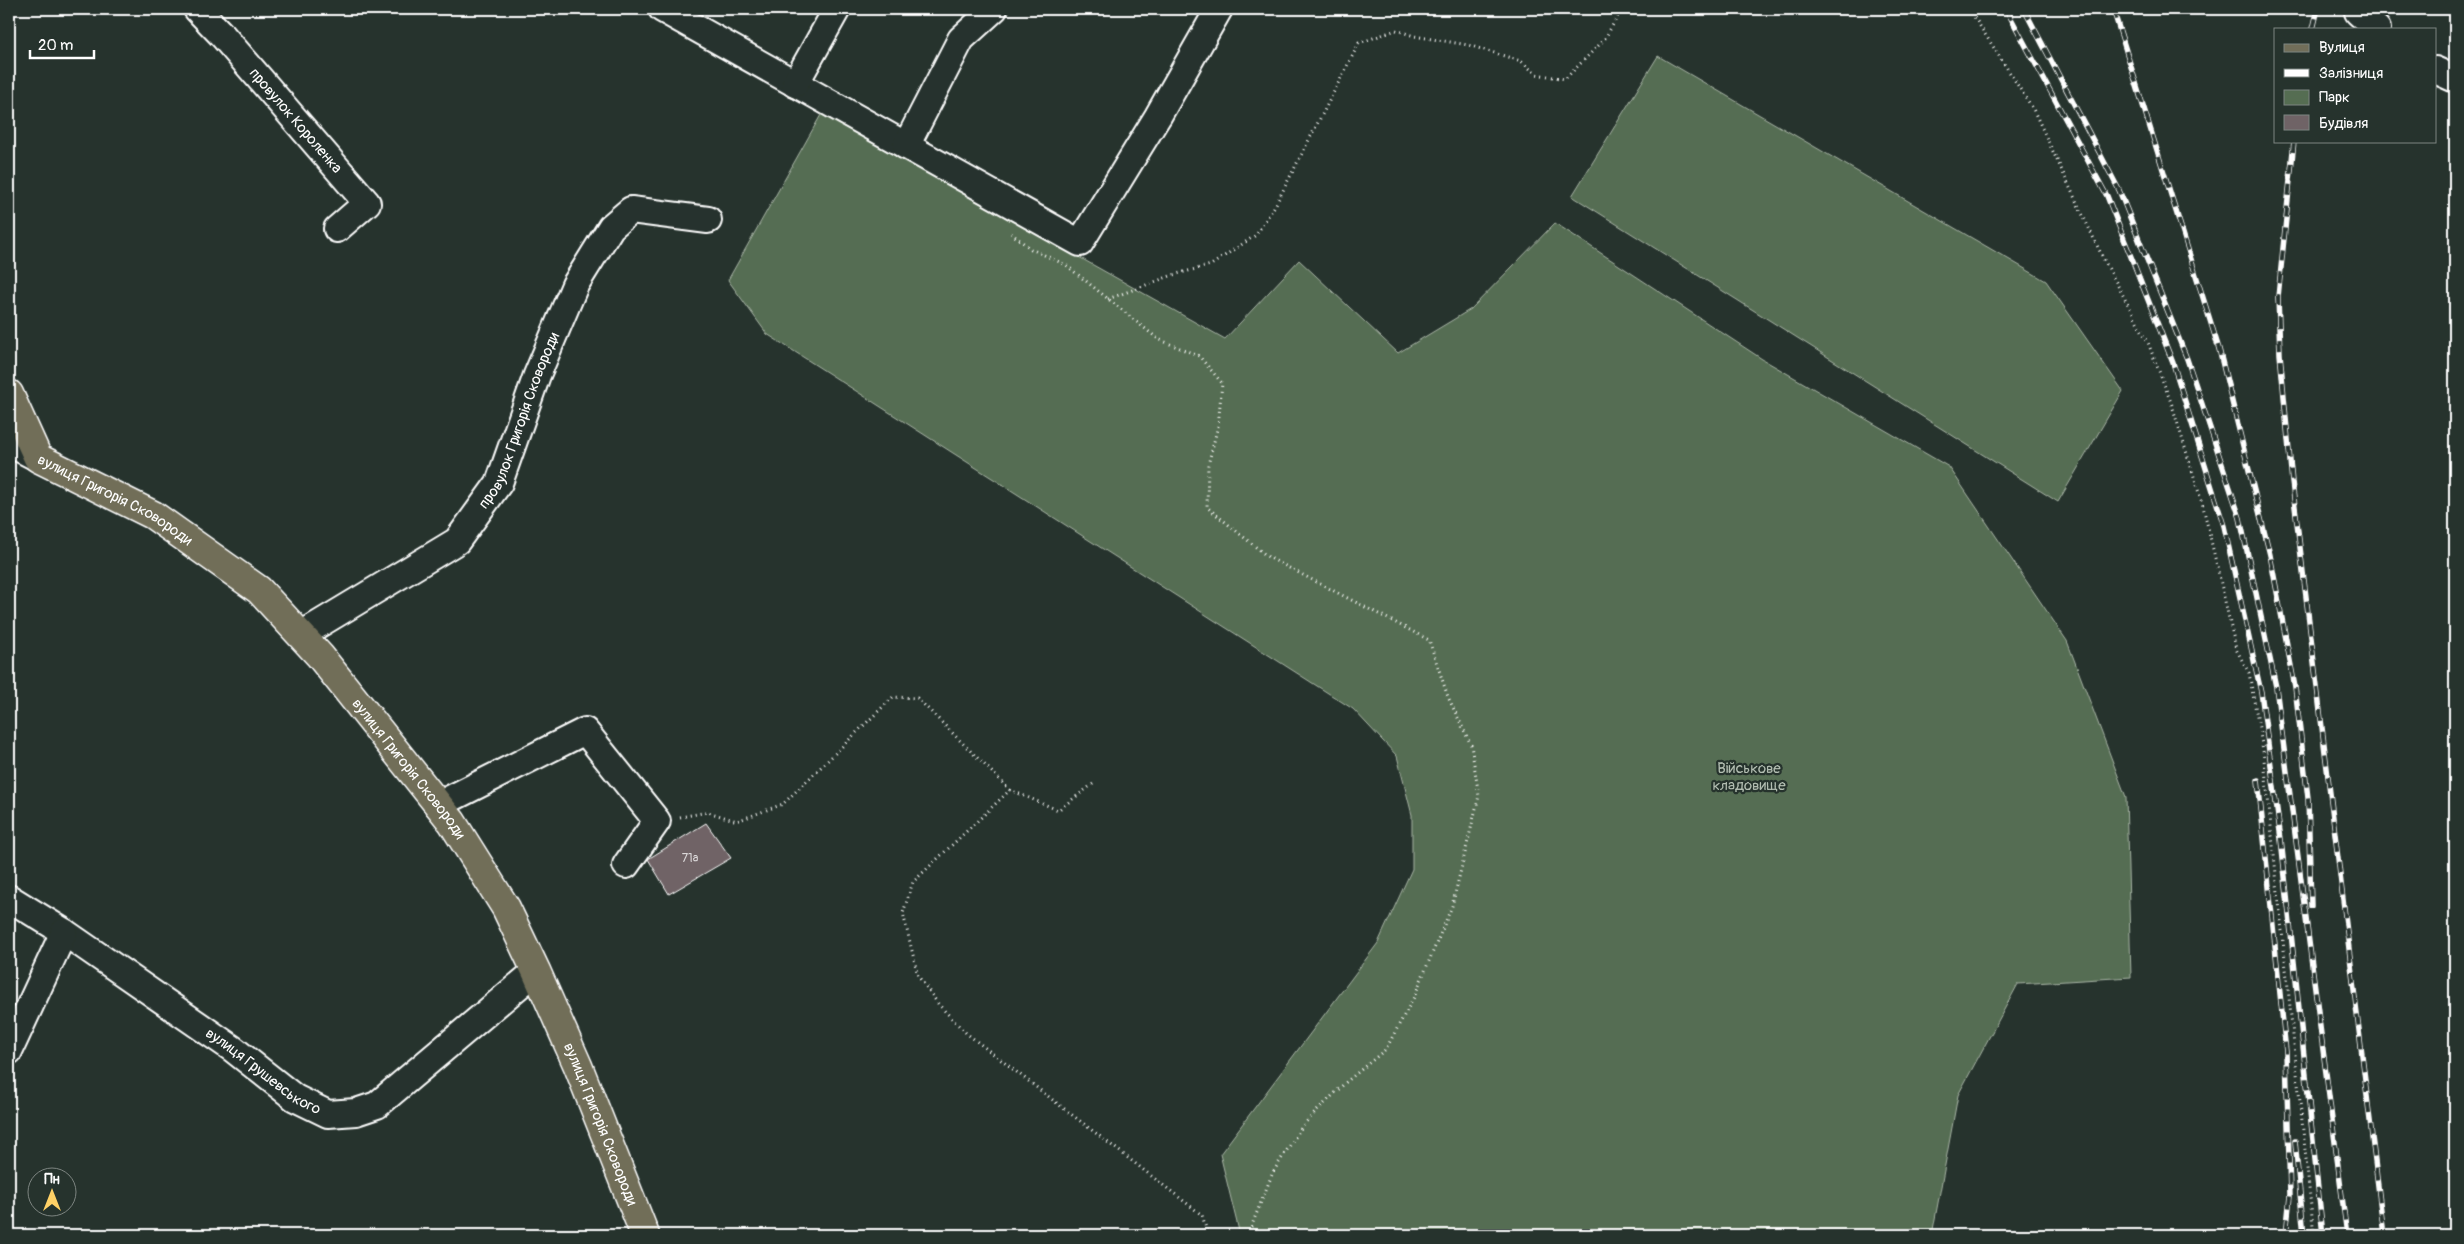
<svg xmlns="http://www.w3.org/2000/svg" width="2464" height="1244" viewBox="0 0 2464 1244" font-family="Pangolin,sans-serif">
	<rect width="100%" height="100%" fill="#26332d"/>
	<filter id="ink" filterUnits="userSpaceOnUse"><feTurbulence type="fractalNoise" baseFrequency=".02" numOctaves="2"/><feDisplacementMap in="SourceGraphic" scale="10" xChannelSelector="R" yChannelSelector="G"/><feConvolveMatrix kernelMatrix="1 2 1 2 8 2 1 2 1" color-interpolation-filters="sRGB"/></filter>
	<g filter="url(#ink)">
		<path fill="#556d52" stroke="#aab6a8" d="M1658,56L2046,281L2123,391L2058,502L1572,196Z
			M822,113L1225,339L1299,260L1398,353L1471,309L1555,223L1762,359L1949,467L2067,641L2126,797L2131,977L2018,984L1958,1095L1932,1235H1240L1220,1154L1378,943L1412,869V815L1397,756L1353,709L767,334L728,280Z"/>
		<path fill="#6f6366" stroke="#fff" d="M706,823L731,858L669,894L648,859Z"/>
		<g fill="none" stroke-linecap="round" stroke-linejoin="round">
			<defs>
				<g id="minor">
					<path id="s1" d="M197,9L223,36L367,203L337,229"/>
					<path d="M662,9L1080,243L1158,116L1219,9"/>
					<path d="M2358,12L2377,29"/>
					<path d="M2435,70L2455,79"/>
					<path d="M795,84L837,9"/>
					<path d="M906,146L961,39L994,9"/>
					<path d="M9,443L38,458"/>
					<path id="s2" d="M301,635L457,541L499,483L537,375L575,285L611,227L631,210L708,220"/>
					<path d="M438,805L585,731L657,821L626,865"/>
					<path id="s3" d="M9,898L64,932L233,1049L295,1098L328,1114L356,1112L377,1105L536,971"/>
					<path d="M9,1051L64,932"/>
				</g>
				<g id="major">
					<path id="s4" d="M9,394L38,458L153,515L259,590L320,656L452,822L506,908L536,971L578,1066L645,1235"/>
				</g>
			</defs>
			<use href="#minor" stroke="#fff" stroke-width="30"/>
			<use href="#major" stroke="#fff" stroke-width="31"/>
			<path stroke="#fff" stroke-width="3" stroke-dasharray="1 4" stroke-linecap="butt" d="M1969,9L2033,109L2103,258L2147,340L2172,405L2203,506L2236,649L2249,673L2263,750L2314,1235
				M1011,233L1031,249L1066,265L1158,339L1199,356L1222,383L1218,426L1208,465L1207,507L1268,557L1429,640L1448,697L1471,745L1479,796L1452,906L1414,997L1386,1049L1345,1083L1303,1125L1273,1172L1248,1235
				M1108,299L1173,275L1211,265L1256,235L1276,204L1359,43L1396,30L1414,36L1468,45L1521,61L1536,74L1565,79L1604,40L1622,9
				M1093,784L1058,810L1010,790L913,882L903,913L918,976L939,1005L966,1033L1202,1215L1208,1235
				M680,817L708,812L737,821L783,804L893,697L917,698L1010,790"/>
			<use href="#minor" stroke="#26332d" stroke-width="26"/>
			<use href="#major" stroke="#716e59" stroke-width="28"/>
			<defs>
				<path id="rail" d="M2006,9L2107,196L2173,363L2224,526L2261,692L2281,839L2323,1235
					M2024,9L2119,190L2187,359L2240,518L2276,687L2347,1235
					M2113,9L2219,349L2270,555L2295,687L2308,798L2311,906
					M2313,29L2318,9
					M2294,141L2278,297L2280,354L2292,482L2384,1235
					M2258,780L2286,1052L2290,1196L2286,1235
					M2295,1141L2304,1235"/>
			</defs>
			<use href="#rail" stroke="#fff" stroke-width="5.5"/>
			<use href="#rail" stroke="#26332d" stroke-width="4" stroke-dasharray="11" stroke-linecap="butt"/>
		</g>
	</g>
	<g text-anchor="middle" stroke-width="4.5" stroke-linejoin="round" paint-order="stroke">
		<g font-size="12" fill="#dbd8d9">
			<text x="690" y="862">71а</text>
		</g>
		<g font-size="15" fill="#fff" stroke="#26332d">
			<text dy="5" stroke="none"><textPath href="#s1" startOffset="149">провулок Короленка</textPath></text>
			<text dy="5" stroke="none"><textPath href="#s2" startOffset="319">провулок Григорія Сковороди</textPath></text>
			<text dy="5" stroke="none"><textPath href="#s4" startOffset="158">вулиця Григорія Сковороди</textPath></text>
			<text dy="5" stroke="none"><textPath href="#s4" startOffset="562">вулиця Григорія Сковороди</textPath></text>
			<text dy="5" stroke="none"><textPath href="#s3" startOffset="308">вулиця Грушевського</textPath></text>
			<text dy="5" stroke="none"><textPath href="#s4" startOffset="968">вулиця Григорія Сковороди</textPath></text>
		</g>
		<g font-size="15" fill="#b2bdb1" stroke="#26332d">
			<text x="1749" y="773">Військове<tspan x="1749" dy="17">кладовище</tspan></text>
		</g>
	</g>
	<rect width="2464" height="1244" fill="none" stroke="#26332d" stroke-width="30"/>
	<rect x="15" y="15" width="2434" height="1214" fill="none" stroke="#fff" stroke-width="2" filter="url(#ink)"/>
	<rect x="2274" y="28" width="162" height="115" fill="#26332d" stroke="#7d8581"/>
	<rect x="2284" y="44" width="25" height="8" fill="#716e59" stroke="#7d8581"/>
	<text x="2319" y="52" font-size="15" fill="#ffffff">Вулиця</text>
	<rect x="2284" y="69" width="25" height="8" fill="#ffffff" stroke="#7d8581"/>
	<text x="2319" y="78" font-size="15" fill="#ffffff">Залізниця</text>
	<rect x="2284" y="90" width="25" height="15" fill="#556d52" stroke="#7d8581"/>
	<text x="2319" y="102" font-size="15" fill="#ffffff">Парк</text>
	<rect x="2284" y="115" width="25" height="15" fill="#6f6366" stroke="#7d8581"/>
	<text x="2319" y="128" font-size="15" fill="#ffffff">Будівля</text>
	<g transform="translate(52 1192)"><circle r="24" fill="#26332d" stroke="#7d8581"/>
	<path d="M0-4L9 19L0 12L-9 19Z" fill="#ffd166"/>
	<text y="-8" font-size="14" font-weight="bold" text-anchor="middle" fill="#ffffff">Пн</text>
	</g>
	<path d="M30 50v8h64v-8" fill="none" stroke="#ffffff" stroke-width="2.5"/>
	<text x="38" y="50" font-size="15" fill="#ffffff" stroke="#26332d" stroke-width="4" paint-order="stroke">20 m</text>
</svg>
